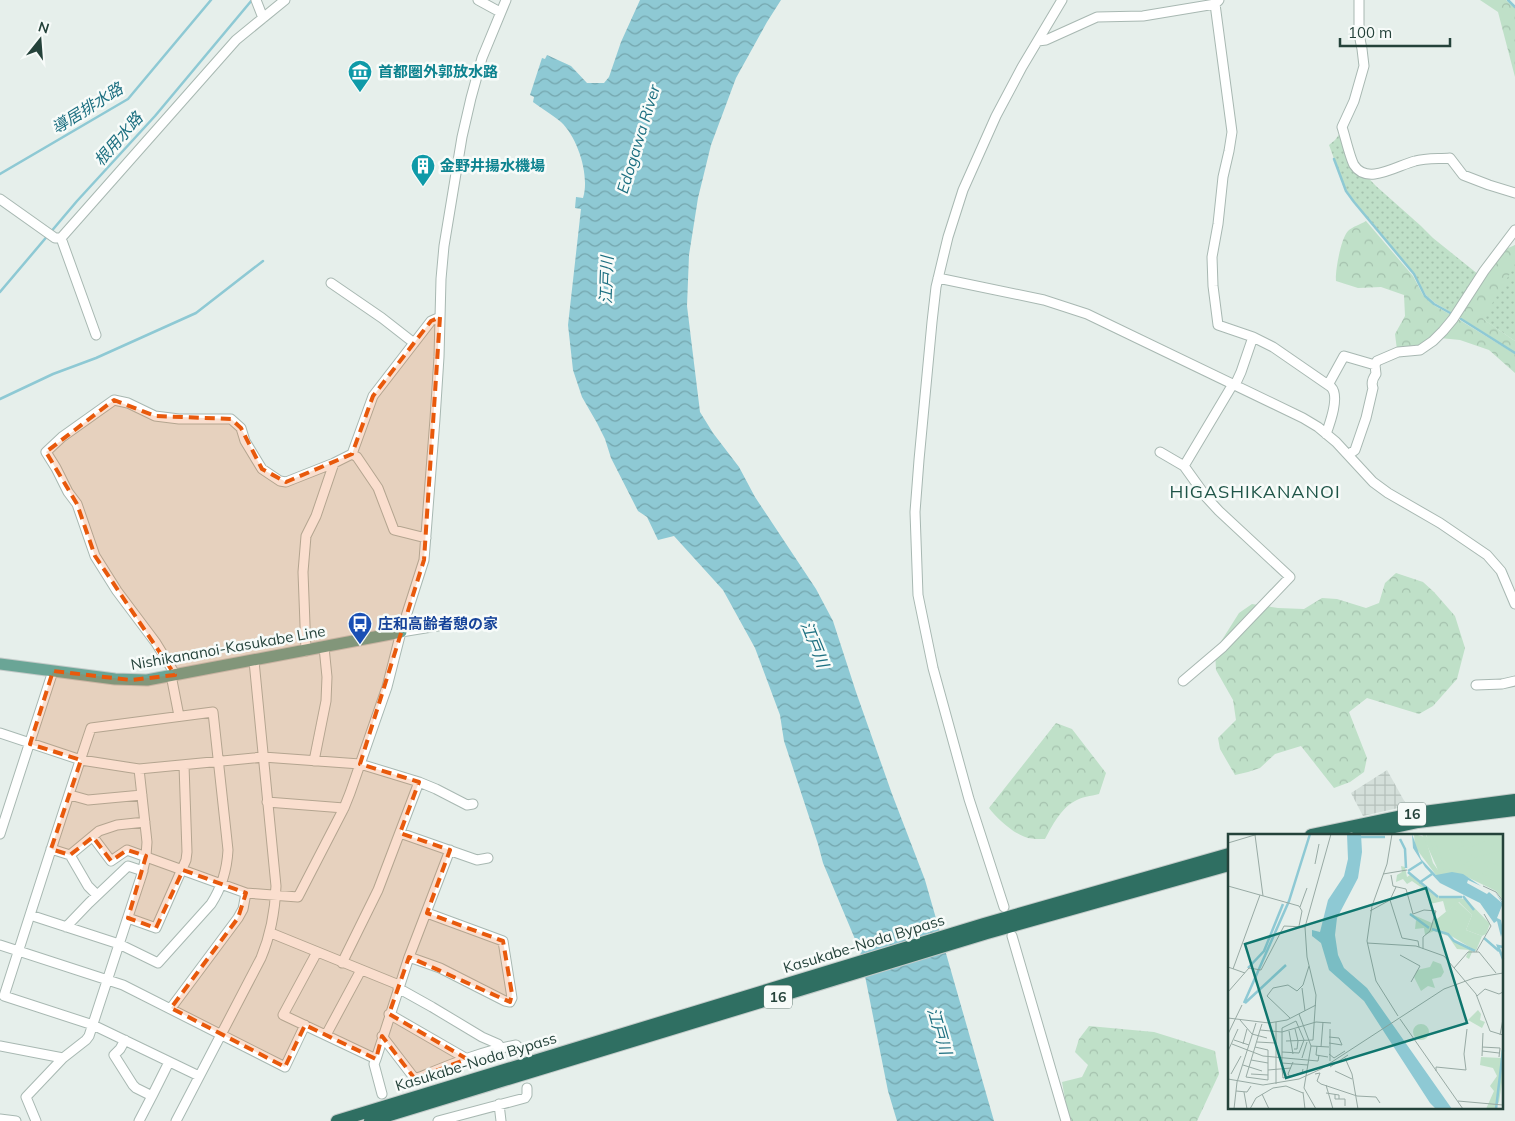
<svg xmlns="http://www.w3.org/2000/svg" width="1515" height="1121" viewBox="0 0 1515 1121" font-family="Mulish,'Noto Sans JP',sans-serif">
	<defs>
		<pattern id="industrial-grid" width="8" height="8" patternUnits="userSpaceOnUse" patternTransform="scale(1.25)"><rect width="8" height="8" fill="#d4dfda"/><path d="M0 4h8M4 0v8" fill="none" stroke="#b6c1bc"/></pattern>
		<pattern id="grass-dots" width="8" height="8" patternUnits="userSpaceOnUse" patternTransform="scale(1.25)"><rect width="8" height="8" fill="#bfe0c8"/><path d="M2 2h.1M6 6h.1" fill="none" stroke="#a4c1ad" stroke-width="1.8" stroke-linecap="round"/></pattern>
		<pattern id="forest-crowns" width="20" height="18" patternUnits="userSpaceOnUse" patternTransform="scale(1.25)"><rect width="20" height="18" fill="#bfe0c8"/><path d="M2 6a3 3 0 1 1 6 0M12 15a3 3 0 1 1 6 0" fill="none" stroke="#a4c1ad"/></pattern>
		<pattern id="water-waves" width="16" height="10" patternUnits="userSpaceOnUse" patternTransform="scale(1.25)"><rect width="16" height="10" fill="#8ec9d4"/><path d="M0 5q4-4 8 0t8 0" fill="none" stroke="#74a5ad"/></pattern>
	</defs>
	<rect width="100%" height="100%" fill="#e6efeb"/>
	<path fill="url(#industrial-grid)" d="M1387,770L1407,806L1363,816L1351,793Z"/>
	<path fill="url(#grass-dots)" d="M1341,132L1351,160L1376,186L1421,226L1433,238L1479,275L1454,314L1435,303L1426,295L1412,271L1362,213L1344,186L1329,145L1335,140Z
		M1515,245V341L1465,307Z"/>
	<path fill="url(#forest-crowns)" d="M1480,0H1506L1515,8V77L1498,12Z
		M1366,221L1413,276L1423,295L1435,306L1453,316L1425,345L1397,350L1395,334L1405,316L1404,295L1381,287L1358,288L1336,281C1335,271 1341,238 1348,231C1352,227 1361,224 1366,221Z
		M1515,245V265L1483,319L1515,341V353L1458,316L1506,249Z
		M1458,319L1515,354V373L1489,350L1460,340L1440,338Z
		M1396,573L1423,582L1434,592L1455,616L1465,648L1457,679L1433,706L1419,714L1367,698L1349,712L1367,758L1364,772L1350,782L1334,788L1301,746L1275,754L1260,768L1248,772L1235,775L1220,749L1218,738L1236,720L1233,700L1216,670L1215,651L1239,613L1252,604L1278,608L1304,609L1322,598L1337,599L1366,608L1379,603L1385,583Z
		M1056,723L1072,729L1106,773L1099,794C1091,796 1081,797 1075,801C1061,808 1052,826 1045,839C1039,839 1033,839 1028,838C1015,835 996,818 989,808Z
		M1089,1026L1154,1032L1215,1051L1219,1074L1197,1121H1069L1062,1082L1082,1077L1088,1065L1075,1052L1079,1039Z"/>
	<path fill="url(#water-waves)" d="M640,0H781L767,22L736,78L711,145L698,198L689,255L687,306L700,412L713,433L739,467L755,497L816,589L833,621L856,692L892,794L925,880L994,1121H897L888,1091L860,951L823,863L818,844L789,756L784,741L780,715L755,648L723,590L674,536L658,540L647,517L638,511L611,458L605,439L597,423L582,397L573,370L568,325L581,209L575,208L576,197L583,198C590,176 578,138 561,122C553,115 542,109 533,102L534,97L530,95L542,58L545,59L547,55L571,66L587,83H604L609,77L621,42Z"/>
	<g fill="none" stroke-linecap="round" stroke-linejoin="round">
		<path stroke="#8ec9d4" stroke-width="2.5" d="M1508,0L1515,7
			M1334,159L1346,191L1354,202L1414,274L1425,296L1434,304L1452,314
			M0,174L128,99L211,0
			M0,292L77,201L155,116L252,0
			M1461,319L1515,353
			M0,399L53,374L96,358L196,313L263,261"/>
		<defs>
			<path id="minor" d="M256,0L263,18
				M478,0L500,12
				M1359,0V34L1362,49L1364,66L1354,101L1342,127C1345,136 1350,158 1354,165C1367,186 1398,165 1415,161C1426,158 1439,159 1450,158L1463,175L1489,185L1515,193
				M1215,4L1232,132L1229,151L1223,177L1218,224L1212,257L1213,286L1218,325L1253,337L1273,347L1331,387C1340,396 1330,423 1326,434
				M1038,41L1046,40L1097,17L1143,16L1215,4L1219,0
				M0,199L55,238H61L236,40L285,0
				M61,238L96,335
				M938,278L1044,300L1087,314L1303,418L1318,427L1336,442L1373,482L1388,493L1440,523L1487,555L1501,571L1515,604
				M331,283L382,318L414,343
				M1235,385L1241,372L1253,337
				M1328,385L1344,356L1375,365
				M1160,452L1184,466L1207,498L1219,511L1290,577L1223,647L1183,681
				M352,454L357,457L378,488L394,530L426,538
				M1348,455L1355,450L1366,418L1373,388C1371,383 1373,378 1376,374L1375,365L1377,361L1398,352L1420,350L1433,341L1443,331L1453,319L1484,271L1515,230
				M1184,466L1233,384
				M401,632L456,623
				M306,651L303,572L306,536L316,516L334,463
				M175,674L156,643L117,591L95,556L77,504L68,492L56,468L46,452L62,437L114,400L128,403L155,416L179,419H231L241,428L245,441L262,469L280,481L286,482L334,463L352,454L373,396L431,321L440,317
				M171,675L179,716
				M1476,685L1502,684L1515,681
				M0,733L81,760L139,769L263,757L360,764L419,782L436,789L467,805L473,804
				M314,761L326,701L327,677L324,647
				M70,795L88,800L142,795
				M267,802L344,808
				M400,833L477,860L488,858
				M0,834L53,671
				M93,837L111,861L127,850L246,893L298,897L344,808L350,793L387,687L401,632L424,560L435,419L439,357L441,279L444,246L462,137L471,98L482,58L506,0
				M51,849L70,855L99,831L117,825L145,822
				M70,855L88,886L97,895
				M1004,907L969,799L933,668L918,595L915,512L919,460L932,322L936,287L948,237L963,190L996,116L1022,67L1062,0
				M30,915L119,944L158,963L211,904C222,887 227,869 228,850L213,712L91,728C61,817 33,906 4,996L93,1025L199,1076
				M128,918L156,928L186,860L187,852L184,765
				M66,927L89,903L128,866L143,871
				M271,933L399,985
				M1012,936L1066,1121
				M0,945L123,985L285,1067L305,1025
				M317,952L283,1015L376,1059
				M409,957L440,968L505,1001L510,1002L512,998L503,941L427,913
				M342,963L378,890L419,782
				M398,988L432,1007L482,1037L498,1044L501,1048
				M171,1008L238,918L243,909L246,893
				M389,1014L467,1059
				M326,1035L361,970
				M382,1036L415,1079C447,1066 481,1051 516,1045L518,1047L520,1053
				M125,1040L120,1049L114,1055L133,1085L136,1088L152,1096L169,1062
				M0,1046L63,1058
				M382,1094L374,1064L376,1059L409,957L450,850
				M499,1104L501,1121
				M0,1119L16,1121
				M36,1121L26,1097L63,1058L86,1040L89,1036L142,874L146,856L147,842L139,769
				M139,1121L152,1096
				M176,1121L261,958C271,934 275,911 276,886L254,661
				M438,1121L525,1098L527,1095V1088"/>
			<path id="major" d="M0,664L115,679L147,680L401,632"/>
			<path id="highway" d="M1311,835L1416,813L1515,800
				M1358,835L1418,822L1515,810
				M337,1121L984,924L1229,854
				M370,1121L987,933L1229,865"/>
		</defs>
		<use href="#minor" stroke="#a8b8b2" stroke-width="11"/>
		<use href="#major" stroke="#c2cac8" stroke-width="13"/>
		<use href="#highway" stroke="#c2cac8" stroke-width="14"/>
		<use href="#minor" stroke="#fff" stroke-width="9"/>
		<use href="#major" stroke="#6aa596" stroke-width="11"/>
		<use href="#highway" stroke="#2f6f62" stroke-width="12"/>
	</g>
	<path fill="#e8590c" fill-opacity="0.2" stroke="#e8590c" stroke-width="4" stroke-dasharray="10 6" stroke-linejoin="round" d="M440,317L424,560L360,764L419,782L400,833L450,850L427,913L503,941L512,994L510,1002L409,957L389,1014L467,1059L415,1079L382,1036L376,1059L305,1025L285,1067L171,1008L238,918L246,893L183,870L156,928L128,918L146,856L127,850L111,861L93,837L70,855L51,849L81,760L30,744L53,671L131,680L175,675L95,556L77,504L46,452L114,400L155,416L231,419L241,428L262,469L286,482L352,454L373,396L431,321Z"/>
	<defs>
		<symbol id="museum-pin" viewBox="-11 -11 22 30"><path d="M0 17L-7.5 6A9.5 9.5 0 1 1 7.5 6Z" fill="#0f9aa8" stroke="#f7fbf9"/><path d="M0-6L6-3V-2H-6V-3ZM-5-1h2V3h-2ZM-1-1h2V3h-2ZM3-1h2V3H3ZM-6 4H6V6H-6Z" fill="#fff"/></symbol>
		<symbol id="building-pin" viewBox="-11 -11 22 30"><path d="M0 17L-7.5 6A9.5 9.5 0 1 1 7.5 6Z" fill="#0f9aa8" stroke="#f7fbf9"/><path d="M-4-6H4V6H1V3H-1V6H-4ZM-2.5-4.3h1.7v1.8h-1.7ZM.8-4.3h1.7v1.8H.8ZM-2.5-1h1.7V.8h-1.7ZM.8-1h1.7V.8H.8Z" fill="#fff"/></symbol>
		<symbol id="bus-pin" viewBox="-11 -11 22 30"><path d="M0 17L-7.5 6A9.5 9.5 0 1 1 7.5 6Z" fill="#1a4fb4" stroke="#f7fbf9"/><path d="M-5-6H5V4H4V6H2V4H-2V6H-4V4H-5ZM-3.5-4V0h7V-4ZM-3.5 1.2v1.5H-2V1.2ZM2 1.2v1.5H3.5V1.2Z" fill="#fff"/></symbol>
	</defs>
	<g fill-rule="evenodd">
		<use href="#museum-pin" x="346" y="58" width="28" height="38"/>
		<use href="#building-pin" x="409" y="152" width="28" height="38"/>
		<use href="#bus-pin" x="346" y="610" width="28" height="38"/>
	</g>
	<g text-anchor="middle" stroke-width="5" stroke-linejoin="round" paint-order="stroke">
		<g fill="#f7fbf9" stroke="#637a73" stroke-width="1">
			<rect x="1398" y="802.5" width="28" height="23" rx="4"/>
			<rect x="764" y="985.5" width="28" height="23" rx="4"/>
		</g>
		<g font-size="14" font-weight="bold" fill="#24423a">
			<text x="1412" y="819">16</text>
			<text x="778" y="1002">16</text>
		</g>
		<g font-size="15" font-weight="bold" fill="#0d838f" stroke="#f7fbf9" text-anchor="start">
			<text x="378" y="77">首都圏外郭放水路</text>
			<text x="440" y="171">金野井揚水機場</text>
		</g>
		<g font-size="15" font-weight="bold" fill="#164399" stroke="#f7fbf9" text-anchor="start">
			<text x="378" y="629">庄和高齢者憩の家</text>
		</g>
		<g font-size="15" fill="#24423a" stroke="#f7fbf9">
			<text transform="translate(228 648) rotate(-10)" y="5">Nishikananoi-Kasukabe Line</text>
			<text transform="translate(864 944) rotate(-17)" y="5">Kasukabe-Noda Bypass</text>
			<text transform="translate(476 1062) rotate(-17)" y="5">Kasukabe-Noda Bypass</text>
		</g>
		<g font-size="16" font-style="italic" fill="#1c6f80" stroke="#f7fbf9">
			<text transform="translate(87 108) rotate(-32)" y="6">導居排水路</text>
			<text transform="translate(118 139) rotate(-49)" y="6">根用水路</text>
			<text transform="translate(638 139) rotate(-73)" y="6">Edogawa River</text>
			<text transform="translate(606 280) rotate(-88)" y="6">江戸川</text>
			<text transform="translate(815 644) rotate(68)" y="6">江戸川</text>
			<text transform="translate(940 1031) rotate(74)" y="6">江戸川</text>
		</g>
		<g font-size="18" letter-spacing="1" fill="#1f5548" stroke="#f7fbf9">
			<text x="1255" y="498">HIGASHIKANANOI</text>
		</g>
	</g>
	<g transform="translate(1228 834)">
		<rect width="275" height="275" fill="#e6efeb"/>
		<path d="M186,0L197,3L205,29L210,36L198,0H275V66L268,57L237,42L208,41L187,13ZM230,68L244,81L238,96L254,102L248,117L215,97L199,93L181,79L204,89Z" fill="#bfe0c8"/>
		<path d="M194,0H197L203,9L209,32L210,23L199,0H204L216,30L226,20L275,0L270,9L226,29L234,32L245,24L275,16V33L258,27L256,31L268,38L255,37L246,30L239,34L260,42V48L227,35L210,36ZM215,0H238L226,6L229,10L251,0H262L227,16ZM173,32L177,33L179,43L182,41L207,62L238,65L262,90L258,100L254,102L238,96L244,81L231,68L218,78L215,67L202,70L197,56L184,47L179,50L175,45L168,48L169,41L174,38ZM208,83L206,94L220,99L226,107L245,116L241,125L238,123L241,116L229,115L220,102L206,97L197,101L196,94L187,95L188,86L202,94ZM205,127L213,130L216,138L213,143L204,145L207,154L200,152L193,157L186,143L189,136L202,133ZM250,176L253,180L252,186L257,188L254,194L240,186ZM185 198a8 8 0 1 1 16 0a8 8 0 1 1-16 0ZM275,203V242L271,268L266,275H258L266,257L262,252L269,242L265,234L252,231L253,223L273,224Z" fill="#bfe0c8"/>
		<path d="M119,0H133L134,18L130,44L109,84L107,101L110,121L116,134L139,154L224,275H208L202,269L136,167L101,136L93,109L84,102V96L92,98L100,66L116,42L120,25ZM184,0L193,25L208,41L224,38L235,40L253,52L240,46L239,49L259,60L261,58L274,69L267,58L275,69L269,84L273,86L275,96L273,103L269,87L266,89L252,69L212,49L197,33L185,14Z" fill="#8ec9d4"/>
		<path fill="none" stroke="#8ec9d4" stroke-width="2.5" d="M130,3H157M172,5L177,15L178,34M180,37L194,28M180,38L210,63M191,49L204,40M235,62L246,76M211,63H234M182,80L201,94M204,95L220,100L226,107L247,117M256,104L271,117M275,113L270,112L275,125M20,134L36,117L55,70M16,169L61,67L82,0M17,169L58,131M268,275L275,216"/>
		<path fill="none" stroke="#98aaa4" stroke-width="1" d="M164,0L159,30L144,72L139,107L148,147L170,182M27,1L35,62M0,9L30,0M87,30L91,10M155,40L179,36M163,41L165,52L178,55L185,80L196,76L208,77L202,97L195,103V115M0,52L71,72L74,77L71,92M255,52L268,58L275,67M162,66L174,104L190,107L191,113M72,73L79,54M142,77L162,66L168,53M139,109L188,112L216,122L248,160L262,197L275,201M248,118L263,92L256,80M172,121L192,132L183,148M0,133L17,139M226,134L240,118H251L268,139M5,135L32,61M74,154L77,177M0,158L21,134L33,136L56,92L77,93M249,162L257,155L271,160L275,158M71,180L83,212L76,254L88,275M0,184L41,189L59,186L88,171M62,184L39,162L45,154L60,151L69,157L75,151L81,132M172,185L235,275M12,186L24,200L39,204M48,188V250M102,195V227M32,196L54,198L88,188L103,189M61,197L65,220M0,200L14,171M272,201L275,185M6,206L21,211M58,207L85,206L88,161L79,123L77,93L103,0M29,208L47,209M101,209L114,211L111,204L101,203M4,210L35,222L90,227L91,221M15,210L19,195M83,212L101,213M89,212L88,221L100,223M27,213L40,216V246L18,243L27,213L32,196L34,190M93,213L95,188M254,213L272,214L271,223M66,215H69L70,207L67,195M0,217L10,195M254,217L271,219M54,218L71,219L76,206L68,187L54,194V229L80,231M101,220L106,224L117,217M254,222L255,199M74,224L79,208M117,224L124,240L130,275M23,226L40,229M15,231L34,237M102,233L120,221M54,235L55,244L74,239L75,235M40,236L63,234M107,237L124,245M208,237V233L238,236L236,220L239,195M3,240L13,222M23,240L40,241M87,240L92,239L89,247L93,250L129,262L148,263L152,269M62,243L60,240L65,228M0,245L35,251L71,245L93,235L216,155L246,144L275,139M98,251L105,275M8,257L19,258L23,252M16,258L19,275M75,258L77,275M98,259L111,261V265M34,260L41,275M107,260V265H117V272M230,267L275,271M6,275L9,248L28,189M22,275L28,264L45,254L58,252L75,259"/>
		<path fill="#0f766e" fill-opacity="0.15" stroke="#0f766e" stroke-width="2.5" d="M198,54L239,189L58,244L17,110Z"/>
		<rect width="275" height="275" fill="none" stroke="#24423a" stroke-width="2.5"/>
	</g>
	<g transform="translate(40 40) rotate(17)" stroke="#f7fbf9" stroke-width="4" paint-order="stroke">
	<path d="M0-4L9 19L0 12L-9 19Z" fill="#24423a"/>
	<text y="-8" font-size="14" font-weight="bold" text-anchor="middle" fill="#24423a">N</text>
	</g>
	<path d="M1340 38v8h110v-8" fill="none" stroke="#24423a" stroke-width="2.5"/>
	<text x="1348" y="38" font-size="15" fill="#24423a" stroke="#f7fbf9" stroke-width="4" paint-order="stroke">100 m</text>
</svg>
